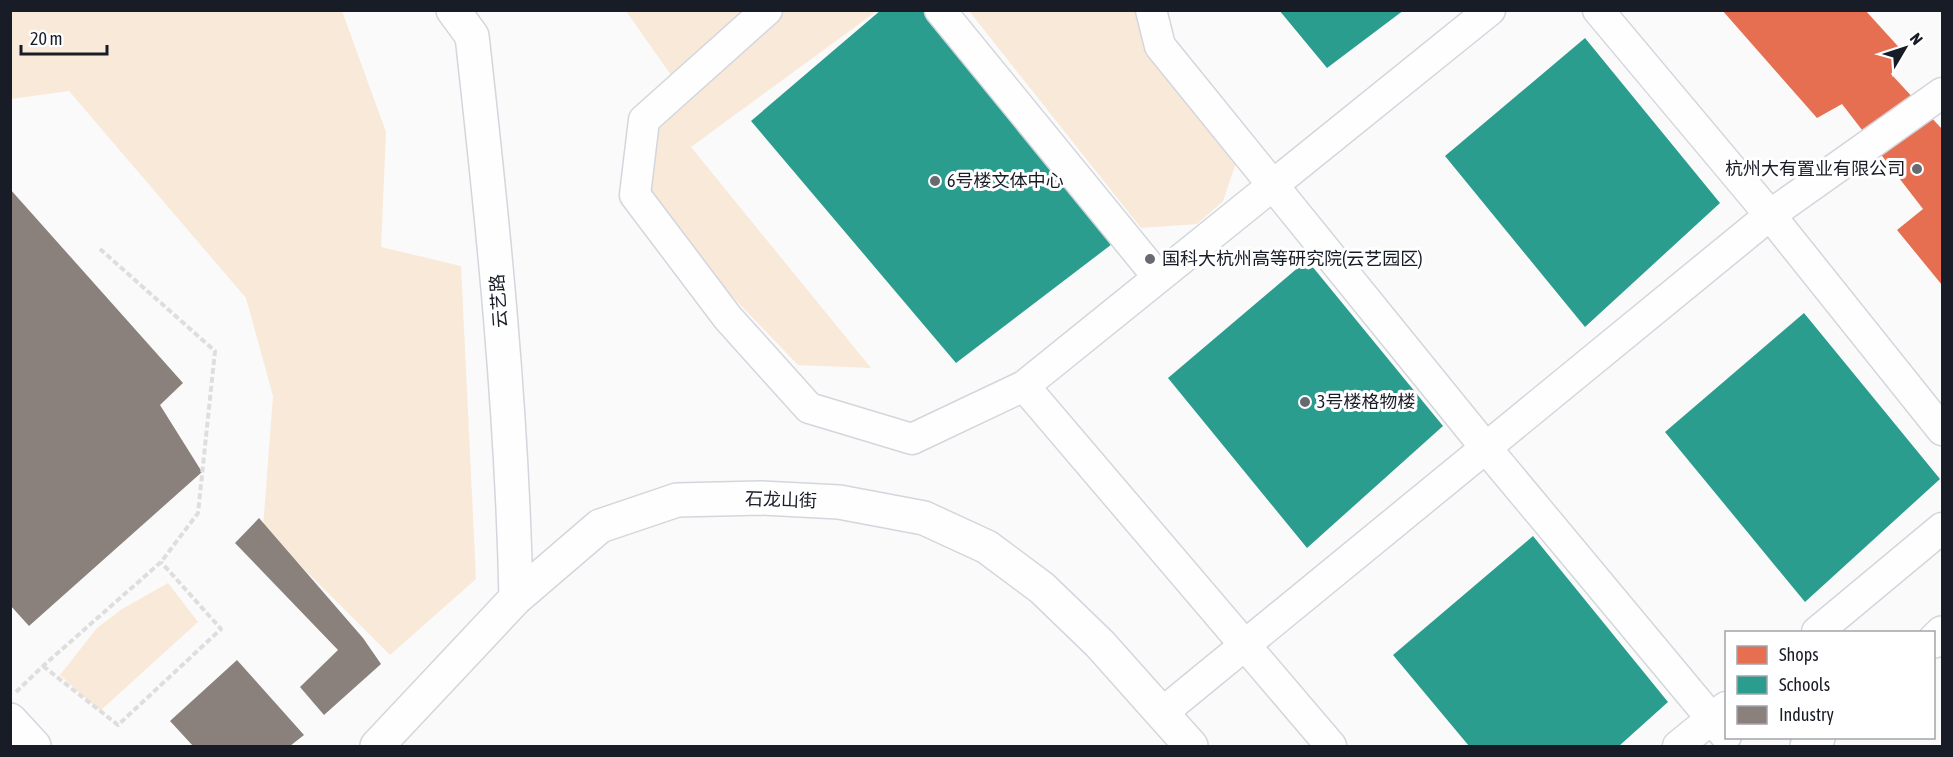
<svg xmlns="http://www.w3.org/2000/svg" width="1953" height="757" viewBox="0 0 1953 757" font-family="'Asap Condensed','Noto Sans SC',sans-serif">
	<rect width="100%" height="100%" fill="#fafafa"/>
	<path fill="#f9e9d9" d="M10,11H342L386,132L381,247L461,266L476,579L390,655L263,528L273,396L246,298L69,91L11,99Z
		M626,11H877L691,147L871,368L798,365L635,195L644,120L671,75Z
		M969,11H1136L1149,48L1236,163L1223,201L1197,224L1141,228Z
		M168,583L198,622L100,711L60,675L97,628L122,609Z"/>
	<path fill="#e76f51" d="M1722,10H1865L1905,54L1891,74L1942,129V285L1897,230L1923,209L1842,104L1817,118Z"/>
	<path fill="#2a9d8f" d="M881,10H928L1116,241L956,363L751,121Z
		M1279,10H1404L1327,68Z
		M1585,38L1720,203L1585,327L1445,156Z
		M1307,260L1443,426L1307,548L1168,378Z
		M1804,313L1940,479L1805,602L1665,432Z
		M1533,536L1668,702L1619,746H1469L1393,655Z"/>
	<path fill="#8a817c" d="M10,189L183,383L160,405L202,472L29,626L10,605Z
		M259,518L363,638L381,664L324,715L300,687L338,650L235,543Z
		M237,660L304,735L290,746H193L170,721Z"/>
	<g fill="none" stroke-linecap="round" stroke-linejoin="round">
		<defs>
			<path id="minor" d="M767,10L644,120L635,195L728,318L809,408L912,439L1024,386
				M940,10L1158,277
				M1151,10L1160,46L1486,448L1726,736
				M1598,10L1770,215L1942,93
				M1817,632L1942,528
				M1162,713L1770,215L1942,430
				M1331,746L1024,386L1490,10
				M1678,746L1726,707"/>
			<path id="tertiary" d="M453,10L472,36C493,223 512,410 516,598
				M1934,641L1942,633
				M10,720L34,746
				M377,746L516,598L600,526L677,500L761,498L839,502L924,518L987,547L1042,588L1100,644L1191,746
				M1807,746L1818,738"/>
		</defs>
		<use href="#minor" stroke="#d3d6dc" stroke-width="33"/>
		<use href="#tertiary" stroke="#d3d6dc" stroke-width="36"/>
		<path stroke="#dedede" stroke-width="4" stroke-dasharray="6 3" stroke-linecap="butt" d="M43,666L118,725L221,629L161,562
			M16,692L43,666L161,562L198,513L215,351L100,249"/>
		<use href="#minor" stroke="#fefefe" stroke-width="30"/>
		<use href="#tertiary" stroke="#fefefe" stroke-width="33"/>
	</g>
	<g fill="#676a71" stroke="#fff" stroke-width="2">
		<circle cx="1917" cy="169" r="6"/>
		<circle cx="935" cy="181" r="6"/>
		<circle cx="1150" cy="259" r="6"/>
		<circle cx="1305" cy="402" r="6"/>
	</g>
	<g text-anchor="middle" stroke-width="6" stroke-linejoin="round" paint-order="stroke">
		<g font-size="18" fill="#181c27" stroke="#fff" text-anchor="start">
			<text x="1905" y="175" text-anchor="end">杭州大有置业有限公司</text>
			<text x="947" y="187">6号楼文体中心</text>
			<text x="1162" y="265">国科大杭州高等研究院(云艺园区)</text>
			<text x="1317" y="408">3号楼格物楼</text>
		</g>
		<g font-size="18" fill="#181c27" stroke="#fff">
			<text transform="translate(499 301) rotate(-94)" y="6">云艺路</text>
			<text transform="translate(781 500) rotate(2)" y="6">石龙山街</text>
		</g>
	</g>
	<rect width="1953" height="757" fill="none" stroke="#181c27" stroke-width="24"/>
	<rect x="1725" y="631" width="210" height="108" fill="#ffffff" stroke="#a3a4a9" stroke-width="1.5"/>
	<rect x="1737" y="646" width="30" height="18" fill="#e76f51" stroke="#a3a4a9" stroke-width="1.5"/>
	<text x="1779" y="661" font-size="18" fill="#181c27">Shops</text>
	<rect x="1737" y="676" width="30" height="18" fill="#2a9d8f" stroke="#a3a4a9" stroke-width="1.5"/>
	<text x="1779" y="691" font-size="18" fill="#181c27">Schools</text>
	<rect x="1737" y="706" width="30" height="18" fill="#8a817c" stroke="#a3a4a9" stroke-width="1.5"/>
	<text x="1779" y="721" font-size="18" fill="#181c27">Industry</text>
	<g transform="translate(1905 48) rotate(51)" stroke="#ffffff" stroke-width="4.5" paint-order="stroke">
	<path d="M0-4.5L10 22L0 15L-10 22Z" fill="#181c27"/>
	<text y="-9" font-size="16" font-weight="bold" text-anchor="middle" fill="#181c27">N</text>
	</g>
	<path d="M21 45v9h86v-9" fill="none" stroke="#181c27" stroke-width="3"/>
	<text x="30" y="45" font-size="18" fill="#181c27" stroke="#ffffff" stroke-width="4.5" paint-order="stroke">20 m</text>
</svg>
